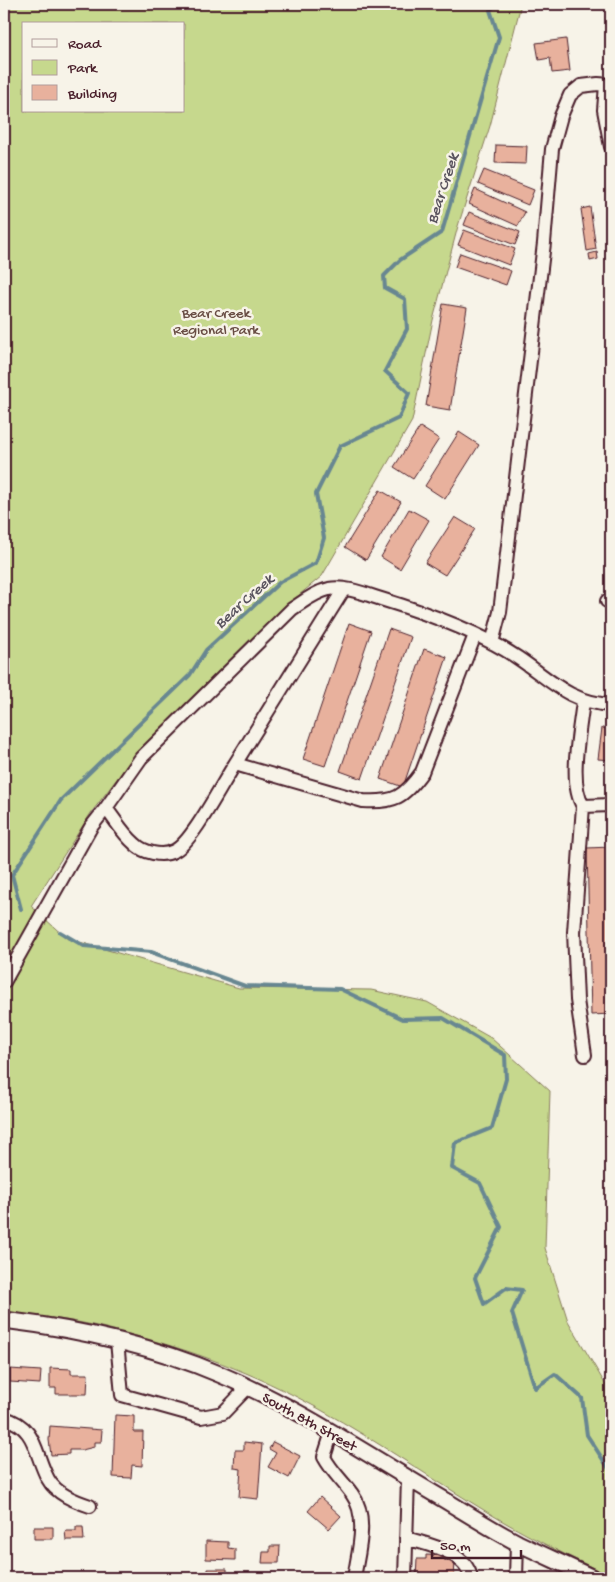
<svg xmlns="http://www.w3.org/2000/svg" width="615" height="1582" viewBox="0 0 615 1582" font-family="'Gochi Hand',sans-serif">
	<rect width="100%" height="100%" fill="#f7f3e8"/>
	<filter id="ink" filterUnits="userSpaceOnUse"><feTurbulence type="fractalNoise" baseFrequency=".02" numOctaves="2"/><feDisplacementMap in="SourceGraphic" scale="10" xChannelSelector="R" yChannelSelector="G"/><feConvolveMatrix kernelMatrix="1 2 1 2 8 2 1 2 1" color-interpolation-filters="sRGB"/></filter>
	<g filter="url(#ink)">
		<path fill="#c6d88d" stroke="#887c5c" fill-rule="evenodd" d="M4,4H521L490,126L458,226L433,320L412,421L322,576L281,610L138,751L91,813L31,906L66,938L239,988L371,990L427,1002L491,1038L550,1091L545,1248L568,1321L611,1394V1576C569,1557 527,1536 487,1512C422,1473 360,1429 293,1395C231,1363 165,1342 97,1326C67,1319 35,1316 4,1311ZM24,24H184V111H24Z"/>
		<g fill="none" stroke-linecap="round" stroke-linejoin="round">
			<path stroke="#688791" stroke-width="4" d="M21,909L12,875L61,800L190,675L206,650L280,582L316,563L324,538L316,494L340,446L399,418L409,393L385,371L407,329L405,299L385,288L384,276L400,260L442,232L499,37L490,10L497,4
				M60,932L84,946L151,952L245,986L340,989L403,1019L443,1018L505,1055L506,1079L492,1128L455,1143L452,1168L480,1183L501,1227L475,1278L484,1304L506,1288L522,1290L512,1313L535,1388L555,1374L582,1398L587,1435L611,1472"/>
		</g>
		<path fill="#e8b19d" stroke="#4a1f2b" d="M566,39L570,71L552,73L550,58L539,60L536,43Z
			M496,145L527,146L526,164L495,163Z
			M484,170L534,190L528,205L478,184Z
			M475,189L525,212L518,226L469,204Z
			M590,207L596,249L587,251L581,209Z
			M469,212L520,232L515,245L464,225Z
			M464,230L515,249L509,265L458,245Z
			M597,252L598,259L590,261L589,254Z
			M460,253L511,271L506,285L455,267Z
			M443,304L467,308L450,410L426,406Z
			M420,427L439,439L413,479L394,467Z
			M459,432L479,445L445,499L425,486Z
			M380,490L401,502L366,560L345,547Z
			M409,509L429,520L400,569L381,557Z
			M455,517L475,529L445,575L425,563Z
			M349,623L371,631L325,766L303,759Z
			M389,629L411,637L362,779L340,771Z
			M424,649L447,657L403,787L380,779Z
			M602,728L611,729V760L598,759Z
			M611,847V1014L591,1015L587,848Z
			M50,1368L71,1369V1374H88L87,1394H56V1388H50Z
			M10,1369L41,1371L40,1384L10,1382Z
			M115,1415L134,1416V1432H143L142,1466L132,1465L131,1478L113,1477Z
			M50,1426L102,1430L101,1442H94V1447L82,1450H69V1454L51,1455L49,1440Z
			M244,1442L262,1444L258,1499L239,1497L241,1469L234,1468L235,1450H244Z
			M273,1442L300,1456L289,1478L268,1467L276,1453L269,1449Z
			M320,1497L341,1516L329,1529L308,1511Z
			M4,1502H6V1508H7V1517H4Z
			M34,1527H53V1539H34Z
			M76,1527H83L84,1540H66L65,1531H76Z
			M206,1541L228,1542V1548L235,1549V1560L206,1559Z
			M270,1546H280L279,1563H262L263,1552H270Z
			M426,1555L445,1556V1561H455L454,1578H416L417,1559H426Z
			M208,1569H227V1577L235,1578H208Z
			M269,1574H277V1578H258L269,1577Z"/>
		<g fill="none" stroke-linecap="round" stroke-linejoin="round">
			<defs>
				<path id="minor" d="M606,85L604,110L611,147
					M344,589L235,764L363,801C395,803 404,797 422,772L475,635
					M607,601L611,600
					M492,643L500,612L544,243L552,149L561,116L570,95L581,86L598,84L611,85
					M583,701C580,730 568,782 583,806L611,805
					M583,806L574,932L577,1000L585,1055
					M106,808C115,820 123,834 135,844C144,853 162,857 174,851C192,843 223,782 235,764
					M4,982L91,827L106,808L141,758L292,609C303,602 315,592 329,589C346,586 365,594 381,599C427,613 478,631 518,658C551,680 568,702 611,705
					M117,1341L122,1395L201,1417L223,1413L248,1387
					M4,1418C37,1427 34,1453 48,1479C56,1494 75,1501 90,1506
					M332,1432L324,1457C332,1472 342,1480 352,1494C369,1517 358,1553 354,1578
					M406,1538C428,1545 466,1551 471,1578
					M405,1578L408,1478
					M516,1578L517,1542"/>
				<path id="major" d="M4,1320C77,1329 151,1345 219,1374C298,1407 369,1456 443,1499C468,1514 493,1530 518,1543C543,1555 568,1566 593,1578"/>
			</defs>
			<use href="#minor" stroke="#4a1f2b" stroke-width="16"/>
			<use href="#major" stroke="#4a1f2b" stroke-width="19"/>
			<use href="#minor" stroke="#f7f3e8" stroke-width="12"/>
			<use href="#major" stroke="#f7f3e8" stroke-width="15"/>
		</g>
	</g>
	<g text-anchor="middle" stroke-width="5" stroke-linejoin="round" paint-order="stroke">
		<g font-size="15" fill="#694d44" stroke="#f7f3e8">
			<text x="216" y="317">Bear Creek<tspan x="216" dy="17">Regional Park</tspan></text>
		</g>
		<g font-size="15" fill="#4a1f2b" stroke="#f7f3e8">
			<text transform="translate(310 1421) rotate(29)" y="5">South 8th Street</text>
		</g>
		<g font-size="16" font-style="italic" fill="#59535e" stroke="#f7f3e8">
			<text transform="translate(441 188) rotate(-72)" y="6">Bear Creek</text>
			<text transform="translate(243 600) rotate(-42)" y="6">Bear Creek</text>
		</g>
	</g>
	<rect width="615" height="1582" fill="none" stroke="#f7f3e8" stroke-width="20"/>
	<rect x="10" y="10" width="595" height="1562" fill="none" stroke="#4a1f2b" stroke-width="2" filter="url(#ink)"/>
	<rect x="22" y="22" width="162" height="90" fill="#f7f3e8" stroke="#b29e9c"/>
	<rect x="32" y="39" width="25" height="8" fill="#f7f3e8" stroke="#b29e9c"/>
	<text x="68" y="48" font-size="15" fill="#4a1f2b">Road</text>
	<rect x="32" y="60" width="25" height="15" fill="#c6d88d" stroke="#b29e9c"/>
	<text x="68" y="72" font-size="15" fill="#4a1f2b">Park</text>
	<rect x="32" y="85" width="25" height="15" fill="#e8b19d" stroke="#b29e9c"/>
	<text x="68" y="98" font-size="15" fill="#4a1f2b">Building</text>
	<path d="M432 1550v8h89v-8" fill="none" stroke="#4a1f2b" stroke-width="2.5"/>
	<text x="440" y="1550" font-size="15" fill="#4a1f2b" stroke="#f7f3e8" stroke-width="4" paint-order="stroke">50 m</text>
</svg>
